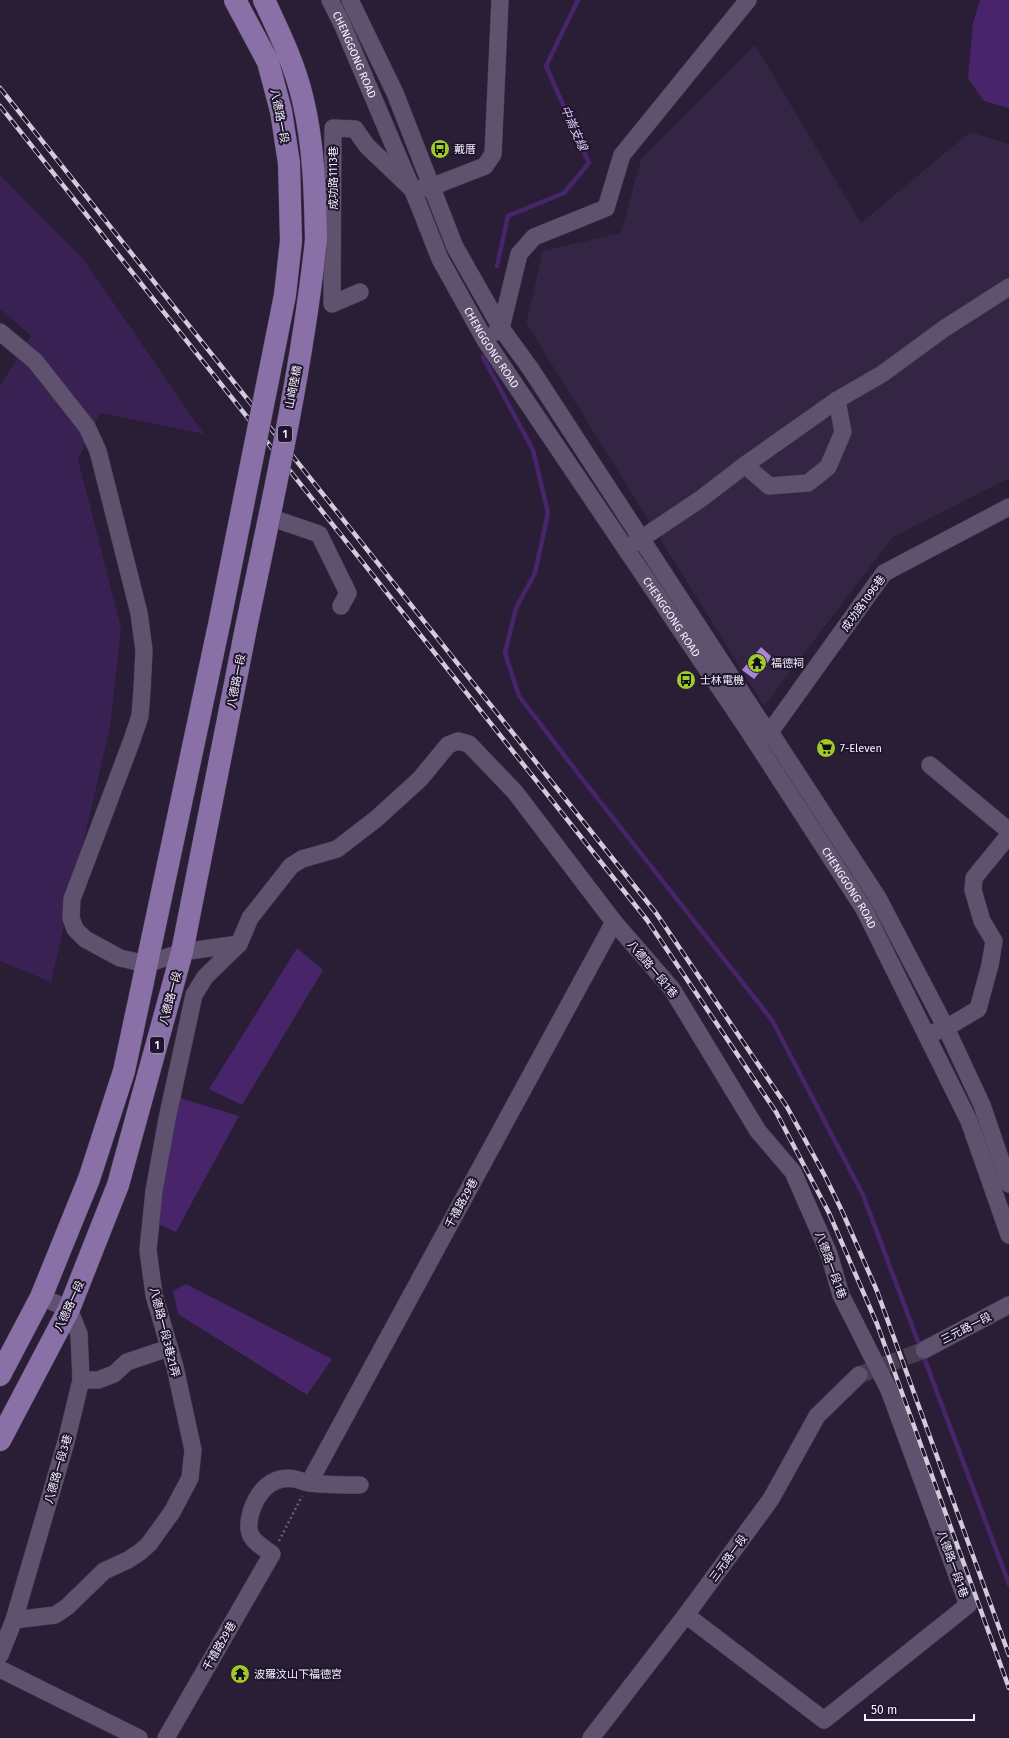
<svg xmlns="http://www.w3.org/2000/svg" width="1009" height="1738" viewBox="0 0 1009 1738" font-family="'Fira Sans','Noto Sans TC',sans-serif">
	<rect width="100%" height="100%" fill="#291e36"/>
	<path fill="#332543" d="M755,45L861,223L970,132L1009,144V478L893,537L764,706L526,323L543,251L621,233L641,159Z"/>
	<path fill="#392153" d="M0,175L83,259L204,434L100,413L78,459L121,628L110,727L51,982L0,961V386L31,336L0,309Z"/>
	<path fill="#48246b" d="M980,0H1009V108L984,101L968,78L973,23Z
		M297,948L323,970L242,1105L209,1089Z
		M177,1097L239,1116L176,1232L149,1220Z
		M186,1284L332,1359L307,1395L178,1314L173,1291Z"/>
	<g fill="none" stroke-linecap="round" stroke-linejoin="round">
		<path stroke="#48246b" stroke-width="4.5" d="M497,266L508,216L564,193L589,163L546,66L578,0
			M483,357L533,450L548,513L535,573L516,608L505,653L519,696L580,776L772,1020L863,1195L1009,1584"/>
	</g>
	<path fill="#a985d5" d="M761,647L772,657L754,679L742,670Z"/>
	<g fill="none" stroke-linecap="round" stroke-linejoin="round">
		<path stroke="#483e54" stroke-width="17" stroke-dasharray="17 8" stroke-linecap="butt" d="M859,1375L924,1350"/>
		<defs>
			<g id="minor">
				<path id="s1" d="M330,0L342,24L418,203L440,259L485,340L748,730L864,909L969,1121L1009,1235"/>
				<path d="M350,0L395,93L455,247L501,328L530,368L760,721L770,732L878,898L946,1028L982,1105L1009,1184"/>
				<path d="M360,292L332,304L333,128L355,129L367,146L413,190L431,187L485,166L493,154L500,0"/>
				<path d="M0,332L35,361L87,427L98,451L139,613L144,650L142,690L140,716L132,740L72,899L71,918L75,929L85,939L120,958L147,964L182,952L239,944L250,918L291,866L302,859L337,849L376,819L420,779L448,745L458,741L469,744L515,792L614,922L672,989L758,1131L793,1172L829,1254L841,1295L889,1390L968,1605L824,1720L686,1615"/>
				<path d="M496,332L501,328L519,254L534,237L606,208L622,155L748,0"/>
				<path d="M745,465L769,486L808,483L828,467L843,432L837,400"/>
				<path d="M269,517L319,534L348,593L341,606"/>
				<path d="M632,545L702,498L745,465L837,400L882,374L945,328L1009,287"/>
				<path d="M762,739L770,732L884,573L1009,507"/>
				<path d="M930,765L1009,831"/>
				<path d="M935,1032L946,1028L978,1009L990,965L994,941L982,921L973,890L974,878L1009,835"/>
				<path d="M924,1350L1009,1305"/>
				<path d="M81,1380H98L114,1374L127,1362L169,1348"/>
				<path d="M309,1483L614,922"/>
				<path d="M14,1620L55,1615L67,1607L104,1571L128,1560L140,1552L149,1544L172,1512L190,1478L193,1450L175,1367L154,1295L148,1250L154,1191L167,1119L194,995L205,977L239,944"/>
				<path d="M0,1655L14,1620L66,1442L81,1380L79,1334L69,1309L41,1297"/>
				<path d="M0,1669L139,1738"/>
				<path d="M166,1738L272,1554C254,1541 244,1537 251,1512C258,1491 271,1475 295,1479C300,1480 305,1483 310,1483C327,1485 343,1485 360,1485"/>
				<path d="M591,1738L686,1615L771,1499L817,1416L859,1375"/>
			</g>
			<path id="major" d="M235,0L268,62L281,111L289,163L291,241
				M264,0C279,32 295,65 303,100C314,146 315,193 316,240
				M0,1375L41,1297L89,1179L124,1071L220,620
				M0,1440L69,1309L118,1185L182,952L246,628"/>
		</defs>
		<use href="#minor" stroke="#443a4e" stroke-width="18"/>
		<use href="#major" stroke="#443a4e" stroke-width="23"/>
		<path stroke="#675e73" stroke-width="2.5" stroke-dasharray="2 3" stroke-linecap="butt" d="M279,1541L302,1496"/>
		<use href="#minor" stroke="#5e526e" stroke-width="17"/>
		<use href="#major" stroke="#8971a8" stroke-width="22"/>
		<defs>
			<path id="rail" d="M0,88L656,913L787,1107L825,1176L842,1211L877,1291L1009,1655
				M0,106L647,920L776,1112L829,1213L877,1324L1009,1688"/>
		</defs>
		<use href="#rail" stroke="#d1cbda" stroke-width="4.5"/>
		<use href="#rail" stroke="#1f152c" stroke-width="3" stroke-dasharray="9" stroke-linecap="butt"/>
		<defs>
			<path id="major-bridge" d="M220,620L285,295L291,241
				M246,628C273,499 302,370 316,240"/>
		</defs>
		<use href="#major-bridge" stroke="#443a4e" stroke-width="23" stroke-linecap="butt"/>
		<use href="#major-bridge" stroke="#8971a8" stroke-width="22"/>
	</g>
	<defs>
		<symbol id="bus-disc" viewBox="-11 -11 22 22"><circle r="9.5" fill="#a0c92c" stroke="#1f152c"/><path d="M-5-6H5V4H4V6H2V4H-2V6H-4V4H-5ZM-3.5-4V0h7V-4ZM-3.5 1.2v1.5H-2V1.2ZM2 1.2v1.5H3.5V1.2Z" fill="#111"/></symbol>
		<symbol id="temple-disc" viewBox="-11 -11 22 22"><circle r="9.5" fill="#a0c92c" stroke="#1f152c"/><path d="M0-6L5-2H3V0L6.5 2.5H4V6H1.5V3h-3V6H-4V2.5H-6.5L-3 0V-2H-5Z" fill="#111"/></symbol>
		<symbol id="supermarket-disc" viewBox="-11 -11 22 22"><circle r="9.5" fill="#a0c92c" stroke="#1f152c"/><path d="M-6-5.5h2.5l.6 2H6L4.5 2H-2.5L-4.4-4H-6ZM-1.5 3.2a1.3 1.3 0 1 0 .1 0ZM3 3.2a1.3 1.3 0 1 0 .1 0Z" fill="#111"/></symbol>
	</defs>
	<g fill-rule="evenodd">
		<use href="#bus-disc" x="429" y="138" width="22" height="22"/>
		<use href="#temple-disc" x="746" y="652" width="22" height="22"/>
		<use href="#bus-disc" x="675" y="669" width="22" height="22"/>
		<use href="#supermarket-disc" x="815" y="737" width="22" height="22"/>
		<use href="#temple-disc" x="229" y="1663" width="22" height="22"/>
	</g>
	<g text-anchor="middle" stroke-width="4" stroke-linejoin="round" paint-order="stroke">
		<g fill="#1f152c" stroke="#b6afbf" stroke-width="1">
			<rect x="278" y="426" width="14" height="16" rx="3"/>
			<rect x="150" y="1037" width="14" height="16" rx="3"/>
		</g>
		<g font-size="10" font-weight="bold" fill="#f6f1fe">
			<text x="285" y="438">1</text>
			<text x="157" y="1049">1</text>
		</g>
		<g font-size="11" fill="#f6f1fe" stroke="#1f152c">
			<text dy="4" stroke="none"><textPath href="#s1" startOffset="60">CHENGGONG ROAD</textPath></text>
			<text transform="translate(280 116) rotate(79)" y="4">八德路一段</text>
			<text transform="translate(333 178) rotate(-90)" y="4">成功路1113巷</text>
			<text dy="4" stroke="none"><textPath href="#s1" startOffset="384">CHENGGONG ROAD</textPath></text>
			<text transform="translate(293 387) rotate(-79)" y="4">山崎陸橋</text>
			<text transform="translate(863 603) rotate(-54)" y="4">成功路1096巷</text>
			<text dy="4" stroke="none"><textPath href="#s1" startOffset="708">CHENGGONG ROAD</textPath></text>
			<text transform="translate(236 681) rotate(-79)" y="4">八德路一段</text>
			<text dy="4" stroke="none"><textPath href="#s1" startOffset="1032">CHENGGONG ROAD</textPath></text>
			<text transform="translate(653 969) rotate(50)" y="4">八德路一段1巷</text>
			<text transform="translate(170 998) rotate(-75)" y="4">八德路一段</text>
			<text transform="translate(461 1203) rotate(-61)" y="4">千禧路29巷</text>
			<text transform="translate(831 1265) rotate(70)" y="4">八德路一段1巷</text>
			<text transform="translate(69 1306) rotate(-65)" y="4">八德路一段</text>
			<text transform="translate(966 1328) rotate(-27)" y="4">三元路一段</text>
			<text transform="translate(165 1332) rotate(76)" y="4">八德路一段3巷21弄</text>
			<text transform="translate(58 1469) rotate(-74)" y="4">八德路一段3巷</text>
			<text transform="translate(728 1558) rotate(-54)" y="4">三元路一段</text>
			<text transform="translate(953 1564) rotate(70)" y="4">八德路一段1巷</text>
			<text transform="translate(219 1646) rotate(-60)" y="4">千禧路29巷</text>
		</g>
		<g font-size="11" fill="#f6f1fe" stroke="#1f152c" text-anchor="start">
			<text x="454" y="153">戴厝</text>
			<text x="771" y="667">福德祠</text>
			<text x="700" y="684">士林電機</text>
			<text x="840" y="752">7-Eleven</text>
			<text x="254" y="1678">波羅汶山下福德宮</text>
		</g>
		<g font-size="12" font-style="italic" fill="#d8c7f1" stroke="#1f152c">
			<text transform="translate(574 128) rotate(66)" y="4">中崙支線</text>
		</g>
	</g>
	<path d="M865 1714v6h109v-6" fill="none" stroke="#f6f1fe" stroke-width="2"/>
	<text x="871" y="1714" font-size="12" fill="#f6f1fe" stroke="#1f152c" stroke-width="3" paint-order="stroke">50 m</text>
</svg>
